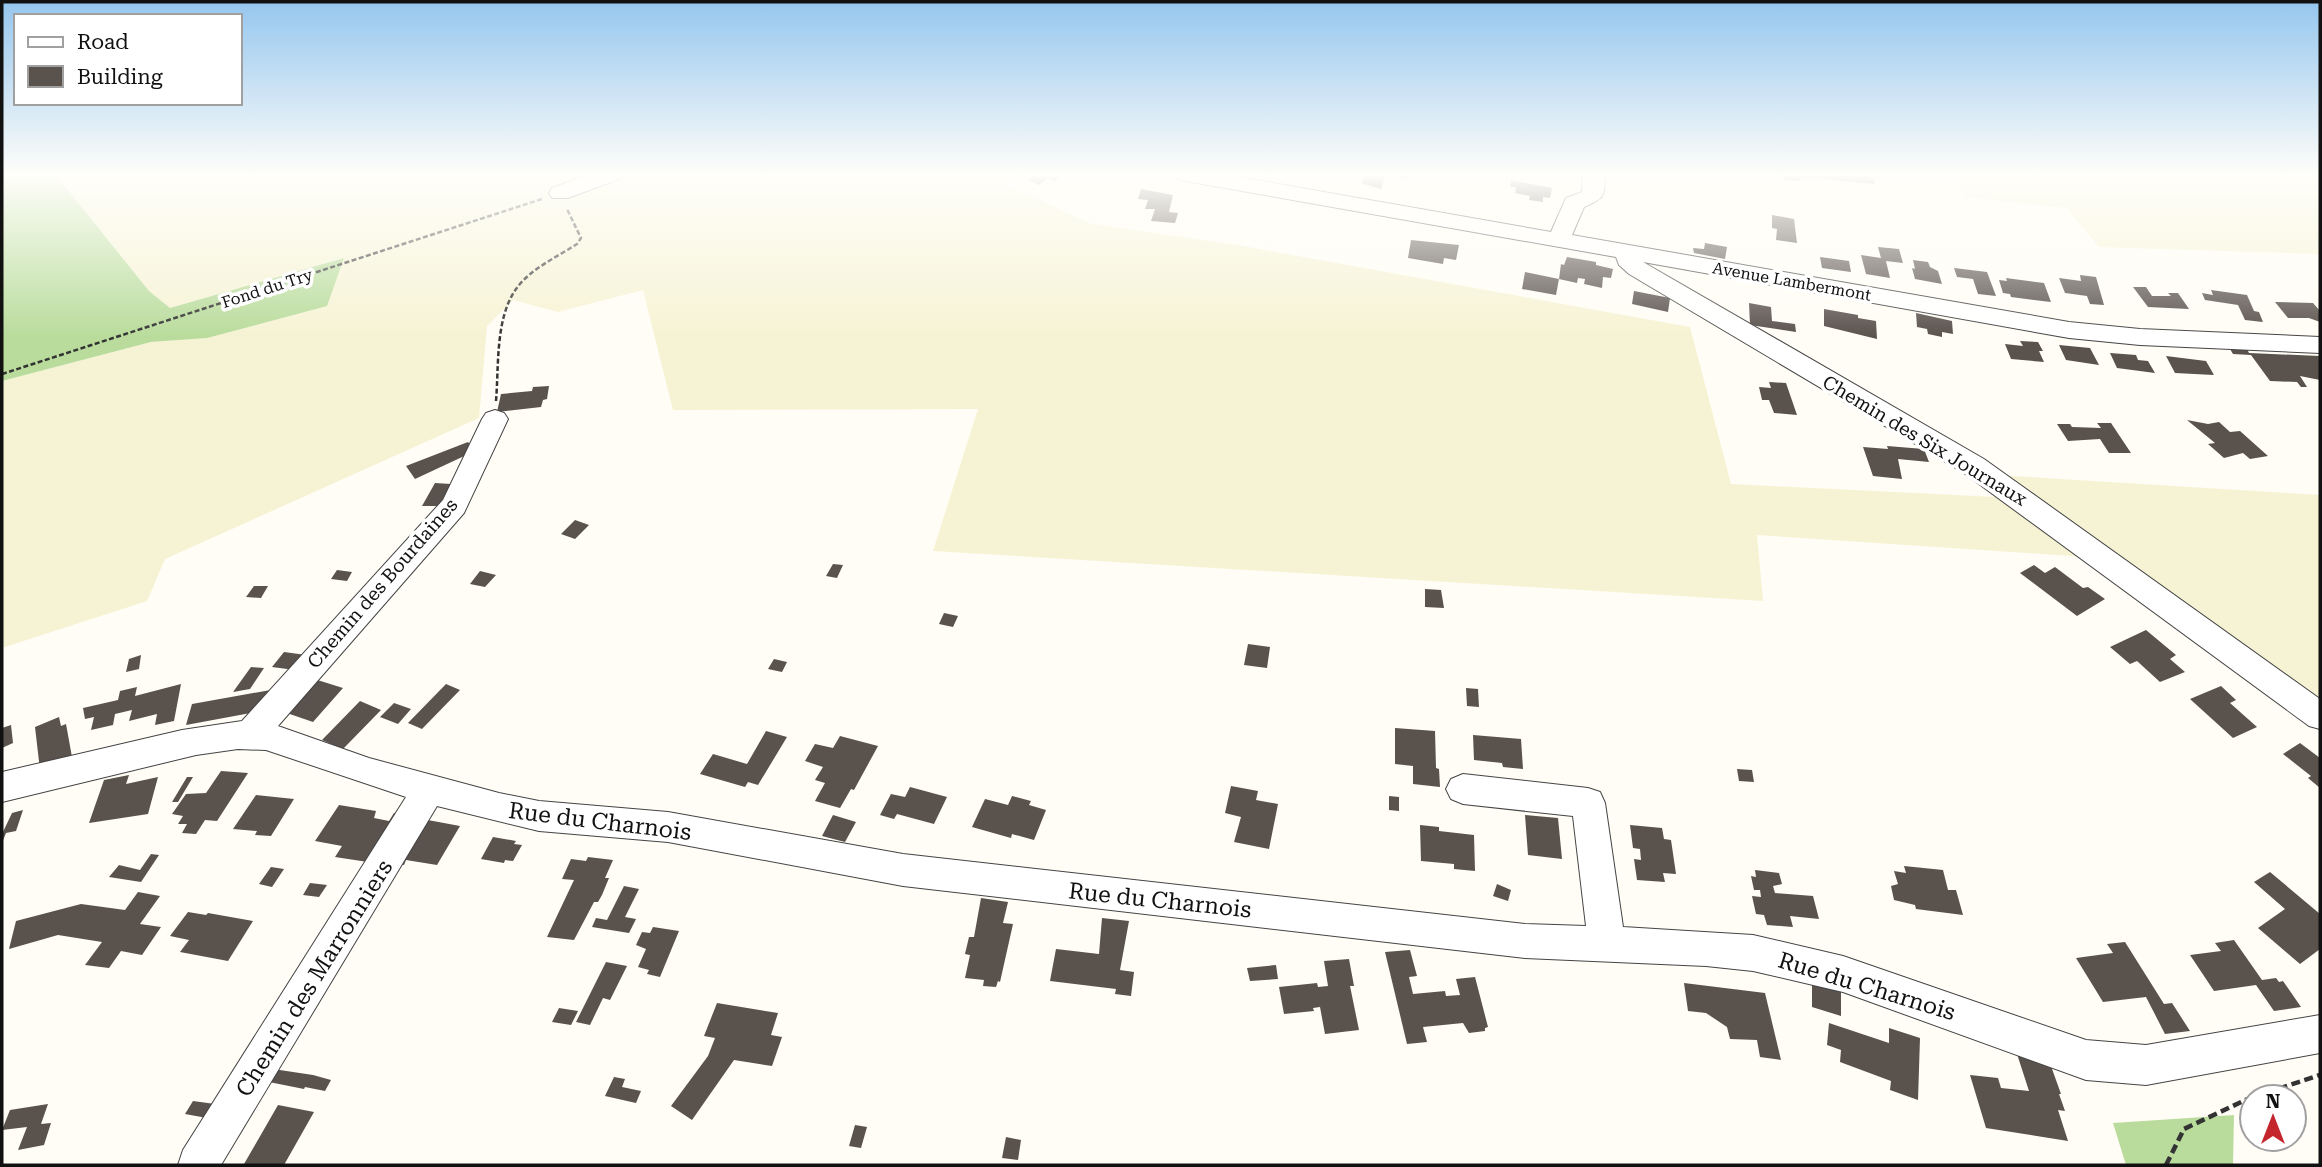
<svg xmlns="http://www.w3.org/2000/svg" width="2322" height="1167" viewBox="0 0 2322 1167" font-family="'Roboto Serif',serif">
	<rect width="100%" height="100%" fill="#fffdf5"/>
	<path fill="#f6f3d4" d="M55,174H984L1092,224L1237,245L1690,327L1731,484L1996,497L1965,473L2320,495V706L2117,559L1757,535L1763,601L933,551L978,409L673,410L643,290L558,312L513,300L487,326L479,418L165,559L147,601L2,648V381L151,342L207,338L343,258L170,308L149,291Z
		M1958,174H2320V254L2099,247L2067,208L1964,197Z"/>
	<path fill="#b9dc9c" d="M2,174H55L149,291L170,308L344,258L327,306L207,338L151,342L2,381Z
		M2234,1115L2233,1165H2126L2113,1123Z"/>
	<path fill="#5a524d" d="M1035,174H1062L1055,181L1048,178L1039,185L1028,180Z
		M1365,174H1408L1406,179L1386,175L1381,189L1361,183Z
		M1783,174H1872L1875,184L1800,177L1801,181L1784,180Z
		M1511,180L1552,188L1550,198L1543,197V202L1529,200L1530,196L1515,193L1516,187H1510Z
		M1141,189L1173,195L1169,212L1178,213L1175,223L1151,221L1155,209H1145L1148,200L1138,199Z
		M1772,215L1794,219L1797,243L1776,240L1777,229L1772,228Z
		M1411,240L1459,245L1456,260L1444,258L1443,264L1408,258Z
		M1705,243L1727,247L1725,259L1694,253L1693,248L1704,249Z
		M1878,247L1899,249L1903,263L1886,261L1890,278L1866,274L1861,255L1881,258Z
		M1567,257L1596,262V265L1613,269L1611,278L1603,277L1602,288L1584,284L1585,279L1578,278L1577,283L1559,279L1561,264L1564,265Z
		M1820,257L1849,261L1851,272L1822,268Z
		M1913,260L1928,262L1930,267L1938,271L1942,284L1915,279L1912,268L1915,269Z
		M1954,268L1987,272L1996,296L1978,294L1973,279L1957,277Z
		M1525,272L1559,279L1556,295L1522,289Z
		M2080,275L2096,277L2104,305L2090,304L2087,296L2065,293L2059,278L2081,281Z
		M2006,278L2044,283L2051,302L2011,297L2010,294L2003,293L1999,280L2007,281Z
		M2133,287H2146L2152,296H2171L2168,293H2178L2189,309L2148,307Z
		M2211,290L2247,295L2254,311L2259,312L2263,322L2245,320L2238,305L2205,300L2202,293L2213,295Z
		M1634,291L1670,298L1668,312L1632,304Z
		M2275,302L2313,303L2320,311V322L2309,318H2288Z
		M1749,303L1771,307L1772,321L1795,324L1796,332L1750,325Z
		M1824,309L1858,315V318L1876,321L1877,339L1824,326Z
		M1916,313L1952,321L1953,334L1942,332V337L1928,334L1927,329L1917,327Z
		M2020,341L2038,342L2043,351H2039L2044,362L2011,359L2005,344L2023,346Z
		M2059,345L2090,348L2099,365L2066,360Z
		M2230,349H2247L2249,353L2320,356V380L2300,376L2307,387H2301L2297,382L2270,381L2251,355L2233,354Z
		M2110,353L2136,355L2138,360L2148,361L2155,373L2117,368Z
		M2166,356L2206,361L2214,375L2175,373Z
		M1769,382L1786,383L1797,415L1774,413L1769,400H1762L1759,387L1771,388Z
		M549,386L547,399L543,400L541,407L497,412L501,394L532,391L533,387Z
		M2187,420L2208,424L2219,422L2230,432L2240,431L2268,456L2250,459L2243,453L2224,458L2208,444L2215,443Z
		M2097,423H2111L2131,453H2109L2100,439L2068,441L2057,424H2070L2072,427L2101,428Z
		M468,442L475,451L415,479L406,466Z
		M1887,446L1924,449L1929,462L1898,459L1902,479L1873,476L1863,447L1888,449Z
		M435,483L451,484L439,506H422Z
		M575,520L589,525L575,539L561,534Z
		M833,564L843,565L837,578L826,576Z
		M2034,565L2045,573L2055,567L2083,588L2088,587L2105,599L2077,616L2020,573Z
		M337,570L352,572L347,581L331,579Z
		M480,571L496,575L485,587L470,584Z
		M254,586H268L261,598L246,597Z
		M1425,589L1441,590L1444,608L1425,607Z
		M944,613L958,616L953,627L939,624Z
		M2146,630L2176,655L2170,659L2185,672L2160,682L2137,661L2130,664L2110,647Z
		M1248,644L1270,647L1267,668L1244,665Z
		M284,652L306,655L295,670L272,667Z
		M141,655L139,669L126,672L129,659Z
		M774,659L787,662L782,672L768,669Z
		M251,667L264,668L250,689L233,692Z
		M311,678L343,688L313,722L281,711Z
		M181,684L174,721L155,725L157,714L129,721L132,710L115,714L113,725L91,730L94,717L85,719L83,708L118,700L120,691L137,687L135,696Z
		M446,684L460,690L422,729L408,723Z
		M2221,686L2236,700L2230,703L2257,727L2233,738L2190,699Z
		M1466,688L1478,689L1479,707L1467,706Z
		M276,689L261,711L186,725L192,704Z
		M360,701L381,710L343,749L322,740Z
		M394,703L411,709L398,724L380,717Z
		M59,717L61,726L66,724L72,757L40,770L35,727Z
		M11,725L13,743L2,748V728Z
		M1395,728L1435,731L1436,768L1439,769L1440,787L1413,784V766L1395,764Z
		M766,731L787,737L758,785L748,782L745,787L700,774L713,754L747,764Z
		M1473,735L1521,739L1523,769L1503,767L1502,763L1474,760Z
		M840,736L878,746L854,790L851,789L840,808L815,801L825,783L815,780L823,767L805,761L815,744L833,748Z
		M2300,743L2320,758V788L2308,778L2311,776L2283,754Z
		M1737,769L1752,770L1754,782L1739,781Z
		M221,771L248,773L217,821L205,820L196,834L182,833L187,824H178L183,816L172,814L186,794L206,793Z
		M129,775L126,784L158,777L148,814L89,823L104,780Z
		M187,777H193L178,802H172Z
		M1231,786L1258,791L1256,800L1278,804L1269,849L1234,842L1241,817L1225,813Z
		M910,787L947,797L934,824L897,814L894,819L880,815L891,794L905,797Z
		M256,795L294,799L271,836L255,835L257,831L233,829Z
		M1012,796L1031,801L1029,805L1046,810L1034,840L1012,834L1011,838L972,827L985,799L1008,805Z
		M1389,796L1399,797V811L1389,810Z
		M339,805L376,811L374,818L389,821L394,813L410,816L381,864L335,857L342,846L315,841Z
		M23,810L16,831L6,833L2,843V834L12,813Z
		M833,815L856,822L845,842L822,836Z
		M1525,815L1558,818L1562,859L1528,855Z
		M417,818L460,826L437,865L406,860L404,865L390,862Z
		M1420,825L1439,827V831L1474,835L1475,871L1454,869V864L1421,861Z
		M1630,825L1662,828L1664,839L1671,840L1676,874L1663,873L1665,882L1637,880L1634,859L1641,860L1640,849L1633,848Z
		M493,837L516,841L514,844L522,845L513,861L505,860L504,863L481,859Z
		M151,854L159,855L141,882L109,877L119,865L140,870Z
		M588,857L613,860L605,878H609L602,895L598,902H594L574,940L547,937L574,880L562,879L571,859L586,861Z
		M1904,866L1943,870L1948,890H1956L1963,915L1916,909L1915,905L1894,900L1891,886L1898,884L1894,871L1906,873Z
		M271,867L284,869L272,887L259,884Z
		M1755,870L1779,873L1782,884L1773,886L1775,893L1813,896L1819,919L1790,916L1793,927L1767,925L1764,915L1756,914L1752,896L1761,897L1760,890H1754L1751,876L1756,877Z
		M2270,872L2320,914V949L2300,964L2258,928L2285,909L2254,882Z
		M310,883L327,885L319,897L303,895Z
		M1497,884L1511,890L1508,901L1493,896Z
		M624,886L639,889L625,917L636,919L629,933L592,927L596,918L607,920Z
		M138,892L160,896L140,924L161,927L142,955L121,951L109,968L85,965L102,942L58,935L9,949L16,921L81,904L125,910Z
		M981,898L1008,902L1003,923L1013,924L1000,982L998,981L996,987L983,986L984,980L965,978L970,955L965,954L969,937H974Z
		M188,912L206,915L208,913L253,921L228,961L180,952L189,940L170,936Z
		M1102,918L1129,921L1120,970L1134,972L1131,996L1115,994L1116,989L1050,981L1056,949L1099,954Z
		M653,927L679,931L660,977L647,974L649,970L638,967L646,949L636,945L642,932L650,933Z
		M2234,940L2262,980L2276,978L2279,982L2283,981L2301,1007L2274,1011L2256,985L2214,991L2190,955L2221,951L2215,943Z
		M2125,942L2164,1004L2172,1003L2190,1031L2165,1034L2146,997L2103,1002L2076,958L2113,953L2107,944Z
		M1410,950L1417,976L1409,977L1413,994L1445,991L1446,996L1460,995L1456,979L1475,977L1488,1027L1485,1028V1031L1469,1033L1463,1023L1423,1027L1427,1042L1407,1044L1385,952Z
		M1349,959L1354,986H1350L1359,1030L1325,1034L1320,1007L1313,1008L1314,1011L1284,1014L1279,987L1317,983L1318,987L1328,986L1324,961Z
		M606,962L627,966L610,1000L603,998L590,1025L576,1022Z
		M1276,965L1278,979L1250,981L1247,968Z
		M1684,983L1765,993L1781,1060L1760,1057L1757,1040L1730,1039L1727,1027L1706,1013L1688,1011Z
		M1812,983L1841,992V1016L1812,1007Z
		M717,1003L778,1013L771,1035L782,1037L772,1066L734,1060L692,1120L671,1106L708,1056L715,1038L704,1036Z
		M559,1008L578,1011L571,1025L552,1022Z
		M1829,1023L1889,1043V1028L1920,1038L1918,1100L1890,1090L1891,1081L1840,1062L1841,1050L1827,1045Z
		M2017,1054L2051,1066L2061,1094H2059L2065,1111L2058,1110L2068,1141L1986,1128L1970,1075L1998,1078L2001,1088L2029,1091Z
		M273,1069L313,1075L331,1080L325,1091L305,1087L304,1089L269,1082Z
		M614,1077L625,1079L622,1087L641,1091L636,1103L605,1096Z
		M193,1101L215,1104L207,1118L185,1114Z
		M48,1104L41,1124L51,1123L44,1145L18,1150L27,1127L2,1130L10,1110Z
		M278,1105L314,1112L284,1165L244,1164Z
		M855,1125L867,1127L861,1148L849,1146Z
		M1006,1137L1021,1140L1018,1160L1002,1158Z"/>
	<g fill="none" stroke-linecap="round" stroke-linejoin="round">
		<defs>
			<path id="minor" d="M591,174H622L619,179L568,198H552L549,193L552,188Z
				M1174,174H1222L1551,232L1566,198L1582,192L1583,174H1605C1604,197 1605,198 1584,207L1572,235L2069,322L2140,329L2320,337V353L2140,345L2069,338L1643,262L1984,459L2320,699V729L2309,726L1964,473L1629,274L1619,265L1616,257L1185,181L1177,179Z
				M495,410L504,413L508,419L464,513L278,726L369,758L499,793L539,801L668,812L903,854L1525,924L1586,926L1573,816L1463,804L1451,799L1446,789L1451,779L1463,774L1588,788L1600,792L1605,803L1623,927L1753,935L1843,956L2086,1040L2146,1045L2320,1015V1053L2146,1085L2086,1080L1843,992L1753,971L1706,966L1525,958L903,886L668,842L539,831L437,806L221,1165H178L183,1150L406,797L266,750L238,749L196,755L2,802V772L182,730L242,721L443,500L482,419L486,413Z"/>
		</defs>
		<use href="#minor" stroke="#444" stroke-width="2"/>
		<path stroke="#333" stroke-width="2.5" stroke-dasharray="5 2.5" stroke-linecap="butt" d="M2,374L542,199
			M496,401C499,366 495,319 516,289C530,269 557,257 577,244L581,238L567,209"/>
		<path stroke="#333" stroke-width="4.5" stroke-dasharray="9 4.5" stroke-linecap="butt" d="M2253,1097L2320,1075
			M2166,1165L2184,1129L2252,1097"/>
		<use href="#minor" fill="#fff" fill-rule="evenodd"/>
	</g>
	<linearGradient id="sky" x2="0" y2="1"><stop stop-color="#95c6ee"/><stop offset="0.52" stop-color="#fffefa"/><stop offset="1" stop-color="#fffefa" stop-opacity="0"/></linearGradient>
	<rect width="2322" height="337" fill="url(#sky)"/>
	<g text-anchor="middle" stroke-width="7" stroke-linejoin="round" paint-order="stroke">
		<g font-size="16" fill="#111" stroke="#fff">
			<text transform="translate(1792 281) rotate(10)" y="6">Avenue Lambermont</text>
			<text transform="translate(267 288) rotate(-18)" y="6">Fond du Try</text>
		</g>
		<g font-size="19" fill="#111" stroke="#fff">
			<text transform="translate(1925 440) rotate(31)" y="7">Chemin des Six Journaux</text>
			<text transform="translate(382 583) rotate(-49)" y="7">Chemin des Bourdaines</text>
		</g>
		<g font-size="23" fill="#111" stroke="#fff">
			<text transform="translate(600 821) rotate(7)" y="8">Rue du Charnois</text>
			<text transform="translate(1160 900) rotate(6)" y="8">Rue du Charnois</text>
			<text transform="translate(314 978) rotate(-58)" y="8">Chemin des Marronniers</text>
			<text transform="translate(1867 986) rotate(17)" y="8">Rue du Charnois</text>
		</g>
	</g>
	<rect width="2322" height="1167" fill="none" stroke="#111111" stroke-width="7"/>
	<rect x="14" y="14" width="228" height="91" fill="#ffffff" stroke="#a0a0a0" stroke-width="2"/>
	<rect x="28" y="37" width="35" height="10" fill="#ffffff" stroke="#a0a0a0" stroke-width="2"/>
	<text x="77" y="49" font-size="21" fill="#111111">Road</text>
	<rect x="28" y="66" width="35" height="21" fill="#5a524d" stroke="#a0a0a0" stroke-width="2"/>
	<text x="77" y="84" font-size="21" fill="#111111">Building</text>
	<g transform="translate(2273 1118)"><circle r="33" fill="#ffffff" stroke="#a0a0a0" stroke-width="2"/>
	<path d="M0-5L12 26L0 18L-12 26Z" fill="#c4262e"/>
	<text y="-10" font-size="19" font-weight="bold" text-anchor="middle" fill="#111111">N</text>
	</g>
</svg>
